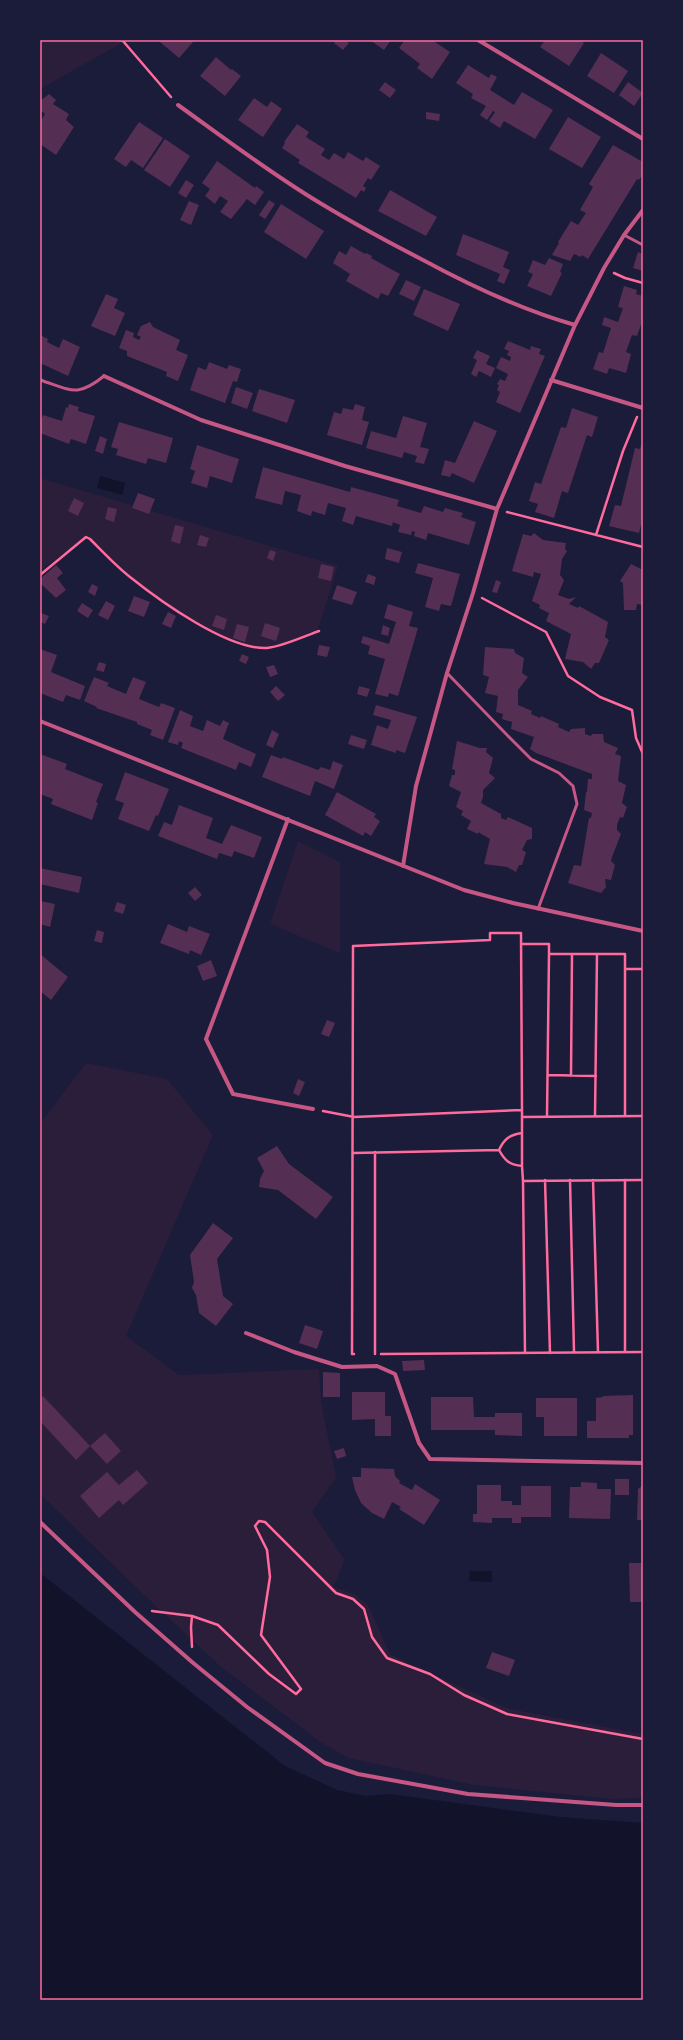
<svg xmlns="http://www.w3.org/2000/svg" width="683" height="2040" viewBox="0 0 683 2040" font-family="Barlow,sans-serif">
	<rect width="100%" height="100%" fill="#1b1b3a"/>
	<path fill="#2a1e3b" d="M40,40H127L40,89Z
		M40,478L338,566L318,629C306,634 274,648 263,648C203,647 129,574 86,536L40,571Z
		M298,841L340,862V953L270,924Z
		M86,1063L167,1079L213,1135L126,1336L179,1375L319,1369L321,1400L336,1478L312,1512L345,1560L333,1587L355,1594L368,1605L390,1654L506,1708L643,1734V1798L612,1799L474,1785L348,1758L319,1741L220,1666L143,1594L40,1494V1124Z"/>
	<path fill="#12122b" d="M100,476L125,483L122,495L97,488Z
		M470,1571H492V1582L469,1581Z
		M40,1573L285,1766L337,1790L366,1796L389,1794L560,1817L643,1823V2000H40Z"/>
	<path fill="#542f53" d="M162,40H191L193,42L179,58L160,42Z
		M336,40H344L349,43L343,50L334,43Z
		M370,40H391L384,50Z
		M405,40H432L450,52L432,79L417,68L420,64L399,48Z
		M545,40H580L584,43L569,66L540,47Z
		M601,53L628,71L614,93L587,76Z
		M216,57L231,70L232,69L241,76L225,96L200,76Z
		M468,65L489,78L491,74L497,77L490,90L514,105L522,92L553,110L535,139L504,121L500,128L489,121L495,112L493,111L487,120L480,115L486,106L471,98L473,94L456,83Z
		M385,82L396,90L390,98L379,90Z
		M628,82L643,93L634,106L619,95Z
		M49,94L56,100L53,104L69,114L66,120L74,127L56,155L40,144V122L45,114L40,110V101Z
		M254,98L267,107L271,101L282,109L263,137L238,120Z
		M426,112L440,114L439,121L426,119Z
		M568,117L601,137L582,168L549,149Z
		M139,122L163,138L143,168L131,160L126,167L114,159Z
		M297,124L309,132L306,137L325,149L321,155L329,160L334,153L344,159L348,152L363,161L366,157L380,166L371,180L368,178L363,186L366,188L364,192L361,190L356,198L298,163L300,160L282,148L285,143L284,142Z
		M165,139L190,156L170,187L144,170Z
		M613,145L643,162V174L639,180L637,179L588,259L582,255L581,257L574,254L570,261L552,255L559,243L558,242L571,221L578,225L586,213L580,210L593,187L589,184Z
		M217,161L255,188L256,186L264,192L255,205L247,199L231,219L220,212L228,201L220,196L215,204L205,196L210,189L202,183Z
		M186,180L194,185L186,198L178,193Z
		M390,190L437,217L426,236L378,211Z
		M269,200L275,204L265,219L259,215Z
		M189,201L199,205L191,225L180,220Z
		M281,204L324,231L306,259L264,232Z
		M463,234L509,252L503,267L510,270L504,284L497,281L500,274L456,255Z
		M351,246L365,254L366,253L372,256L371,258L400,274L388,296L381,293L378,299L346,281L350,274L333,263L339,251L346,255Z
		M638,252L643,254V271L633,268Z
		M549,258L563,264L560,272L562,273L551,296L527,286L533,274L528,272L533,260L545,265Z
		M406,280L421,287L414,301L399,294Z
		M624,286L637,290L636,294L643,296V319L637,336L632,335L626,352L631,354L626,373L609,368L607,374L593,369L599,352L603,353L611,328L602,325L604,317L618,322L623,308L618,307Z
		M424,289L460,304L448,331L413,315Z
		M106,294L118,299L114,308L125,313L115,336L91,326Z
		M150,322L153,327L180,340L176,350L188,355L178,381L166,376L167,372L127,356V351L119,348L126,330L134,333L133,337L139,340L141,337L137,335L141,326Z
		M40,335L48,339L47,342L59,348L63,339L80,347L68,376L40,363Z
		M508,341L530,350L531,346L541,349L539,354L545,356L520,413L496,402L500,392L497,390L499,385L497,384L500,379L505,381L508,374L496,368L501,357L510,361L511,357L507,355L509,351L504,349Z
		M477,350L490,356L486,364L495,368L491,377L479,371L476,377L471,374L477,360L473,358Z
		M209,362L227,369L229,365L241,369L237,382L233,381L225,403L190,390L198,367L206,370Z
		M236,387L253,393L247,409L231,403Z
		M259,389L295,400L287,423L252,411Z
		M69,404L79,407L78,411L95,416L86,444L71,439L69,444L40,433V423L43,415L62,421L66,407L68,408Z
		M355,404L365,407L362,420L369,422L362,445L327,435L334,412L341,414L343,408L353,410Z
		M572,408L598,417L592,437L587,435L568,493L562,491L554,518L535,512L538,504L529,501L535,482L541,484L561,427L566,428Z
		M403,416L427,423L420,447L429,449L424,464L415,462L417,456L404,452L402,458L366,448L371,431L396,438Z
		M474,421L497,431L474,483L452,473L450,477L441,475L445,460L455,463Z
		M119,422L173,438L166,463L148,458L146,464L116,455L118,449L111,447Z
		M100,436L107,439L103,454L95,451Z
		M642,441L643,517L639,533L609,526L615,505L621,506L635,448L640,449Z
		M197,445L239,459L232,483L210,476L207,488L191,483L195,471L190,469Z
		M263,467L350,492L351,487L399,500L397,506L421,513L424,506L443,512L445,508L463,513L461,517L476,522L469,545L428,533L426,540L414,536L415,532L412,531L411,535L398,532L400,525L393,522L392,526L356,516L353,525L342,521L346,508L328,503L325,515L312,511L311,516L297,511L301,495L285,491L282,505L255,498Z
		M138,493L155,499L149,514L132,508Z
		M74,498L84,503L78,516L68,511Z
		M108,507L117,509L114,522L105,519Z
		M175,525L184,527L180,544L171,541Z
		M534,533L543,540L566,543L565,549L567,551L562,559L560,575L564,580L558,595L569,599L576,597L569,604L578,608L579,606L608,622L605,637L609,640L599,663H595L591,669L583,662L565,659L571,634L546,621L549,613L539,608L540,605L532,601L541,574L534,572L533,577L512,571L523,534L531,536Z
		M200,535L209,538L206,547L197,545Z
		M387,548L402,552L399,563L385,559Z
		M270,550L276,552L273,561L267,558Z
		M418,563L460,574L451,606L441,604L439,611L425,607L433,578L415,573Z
		M321,564L334,567L331,581L318,578Z
		M631,564L643,570V605L637,604L636,610H624L623,583L620,581Z
		M56,565L63,573L57,578L66,590L56,598L40,583V579Z
		M368,574L376,577L374,585L365,582Z
		M496,580L501,582L497,593L492,592Z
		M92,584L98,587L95,596L88,592Z
		M337,585L357,592L352,605L332,599Z
		M134,596L150,602L144,617L128,611Z
		M106,601L115,606L108,620L98,615Z
		M82,603L93,610L88,618L77,611Z
		M388,604L413,612L409,626L418,628L398,696L389,693L388,697L375,694L385,659L368,654L370,646L361,643L363,636L389,644L396,622L384,618Z
		M168,612L176,616L171,628L162,624Z
		M41,613L49,616L45,624L40,622Z
		M216,615L227,619L224,630L212,626Z
		M265,623L280,628L276,641L261,636Z
		M237,624L249,627L245,642L233,638Z
		M383,625L390,628L388,636L381,634Z
		M319,645L330,647L327,657L317,655Z
		M485,647L514,649L515,653L524,658L522,673L528,677L518,690V705L532,711L531,714L540,718L541,716L559,724L558,727L569,732L571,729L585,728V734L591,736L592,734H603L604,742L618,748L615,754L621,756L618,781L626,785L622,803L627,807L623,818L620,817L617,825V830L621,834L612,857L611,861L615,865L611,880L605,879L606,887L601,893L568,883L574,865L581,866L589,818H591L592,813L584,810L586,792H587L588,779H592V774L536,753L530,749L534,737L511,729L512,722L502,719L503,714L496,712L498,696L485,693L489,677L483,675Z
		M40,649L57,655L51,672L85,686L80,700L66,695L63,702L40,693Z
		M242,654L249,657L246,664L239,661Z
		M99,662L106,664L104,672L96,670Z
		M274,665L278,674L270,677L266,667Z
		M94,677L109,683L107,686L126,694L133,677L146,682L139,699L159,707L161,703L175,708L163,740L150,735L152,730L137,724V722L96,708L97,707L84,701Z
		M276,686L285,695L278,701L270,692Z
		M359,686L370,689L367,697L357,694Z
		M376,705L417,717L405,753L396,750V753L371,745L377,725L388,729L391,720L373,715Z
		M180,710L193,716L190,726L203,731L207,720L220,726L223,720L229,723L223,739L256,754L251,767L239,762L236,770L181,748L183,743L179,741L178,745L168,742Z
		M272,730L279,734L273,748L266,745Z
		M351,735L367,740L364,749L348,744Z
		M457,741L480,748H487L486,752L493,758L489,773L495,778L483,790V797L481,803L501,814V818L506,820L508,817L532,828V839L527,840L522,850L526,852L522,865H519L516,872L507,867L484,864L490,839L478,832V834L467,829L471,821L461,815L463,811L456,807L461,792L449,786L452,775H455V770L452,769Z
		M40,754L67,764L65,769L103,784L96,802L98,803L92,820L51,804L53,799L40,794Z
		M271,755L282,759L283,757L318,770L321,767L330,770L333,761L343,765L334,789L315,781L310,796L262,777Z
		M125,772L169,789L158,816L156,815L149,831L118,819L124,803L115,800Z
		M337,792L376,814L374,817L380,821L371,836L365,832L363,836L325,815Z
		M179,805L213,818L206,838L222,844L231,825L262,837L254,858L234,851L232,857L219,853L217,859L158,836L164,822L172,825Z
		M40,868L82,877L79,893L40,884Z
		M195,887L202,895L195,901L188,893Z
		M40,901L55,904L50,927L40,924Z
		M117,902L126,905L123,914L114,911Z
		M168,924L187,932L189,926L210,934L201,955L190,950L189,954L160,943Z
		M97,930L104,932L102,943L94,941Z
		M40,954L68,977L51,1000L40,991Z
		M211,960L217,976L203,981L197,966Z
		M327,1020L335,1023L329,1037L321,1034Z
		M298,1079L305,1082L299,1096L293,1093Z
		M277,1146L289,1164L333,1197L316,1219L278,1190L259,1187L260,1179L264,1171L257,1158Z
		M213,1223L233,1238L217,1259L223,1296L233,1304L216,1326L199,1313L196,1295L192,1288L194,1282L190,1255Z
		M305,1325L323,1331L317,1349L299,1343Z
		M424,1360L425,1370L403,1371L402,1361Z
		M323,1372L340,1373V1397H323Z
		M352,1392H385V1416H391V1436H375V1419L352,1420Z
		M633,1395V1435H629V1438H587V1421H596V1398L603,1397V1396Z
		M43,1396L90,1446L76,1460L40,1421V1399Z
		M431,1397H473L474,1417H495V1413H522V1436L495,1435V1430H431Z
		M536,1398H577V1436H544V1417H536Z
		M105,1433L121,1451L107,1464L90,1446Z
		M344,1448L346,1456L337,1459L334,1451Z
		M361,1468L394,1469L395,1476L400,1481L399,1483L412,1490L415,1484L440,1500L424,1525L399,1509L401,1507L392,1502L384,1519L372,1513L361,1503L355,1490L352,1477H361Z
		M137,1470L148,1483L123,1505L119,1500L99,1518L80,1496L107,1472L119,1485Z
		M615,1479H629V1495H615Z
		M581,1482L597,1483V1489H611L610,1519L569,1518L570,1487H581Z
		M477,1485H501V1501H512V1505H521V1486H551V1517H521V1523H512V1518H492V1523L473,1522V1514H477Z
		M643,1485V1520H637L638,1489Z
		M629,1563H643V1602H630Z
		M492,1652L515,1660L509,1676L486,1668Z"/>
	<g fill="none" stroke-linecap="round" stroke-linejoin="round">
		<path stroke="#ff6b9d" stroke-width="2.5" d="M120,40L123,41L171,97
			M614,273L625,278L643,283
			M507,512L643,547
			M596,535L623,451L637,417
			M40,575L86,537L90,539C103,552 116,566 130,577C160,601 228,650 267,648C281,647 305,636 319,631
			M482,598L546,632L568,676L600,697L632,710L636,738L643,754
			M521,944H549V954H625V969H643
			M548,1075L596,1076
			M571,1076L572,954
			M323,1111L354,1117L522,1110V1117L643,1116
			M547,1116L549,954
			M595,1116L597,954
			M625,1116V969
			M522,1117V1133C509,1135 504,1139 499,1150C505,1161 510,1165 522,1166L523,1181L643,1180
			M522,1133V1166
			M375,1152V1354
			M353,1153L499,1150
			M545,1180L550,1353
			M570,1180L574,1352
			M593,1180L598,1352
			M625,1180V1352
			M523,1181L525,1353
			M354,1354H352L353,946L490,940V933H521L522,1110
			M381,1354L643,1352
			M152,1611L192,1616L218,1625L269,1674L296,1694L301,1689L261,1635L270,1577L267,1550L255,1526L259,1521L265,1522L336,1593L353,1599L364,1609L372,1637L387,1658L430,1674L464,1695L507,1714L643,1739
			M192,1616L191,1627L192,1647"/>
		<path stroke="#c65784" stroke-width="3" d="M624,235L643,245
			M40,380C71,390 77,398 104,376
			M447,673L509,737L531,759L559,773L573,786L577,804L538,909"/>
		<path stroke="#c65784" stroke-width="4" d="M478,40L643,139
			M178,105C224,138 270,173 320,203C353,223 388,242 423,260C471,286 522,310 575,325
			M104,376L201,420L345,466L497,509
			M551,380L643,408
			M40,721L464,890L513,903L643,931
			M288,819L206,1039L233,1094L313,1109
			M403,866L416,786L447,673L473,593L497,509L575,325L604,268L624,235L643,210
			M246,1333L294,1352L342,1367L377,1366L395,1374L419,1443L430,1459L643,1463
			M40,1522L135,1612L192,1662L247,1707L325,1763L358,1774L468,1794L616,1805H643"/>
	</g>
	<rect width="683" height="2040" fill="none" stroke="#1b1b3a" stroke-width="82"/>
	<rect x="41" y="41" width="601" height="1958" fill="none" stroke="#ff6b9d" stroke-width="1.5"/>
</svg>
